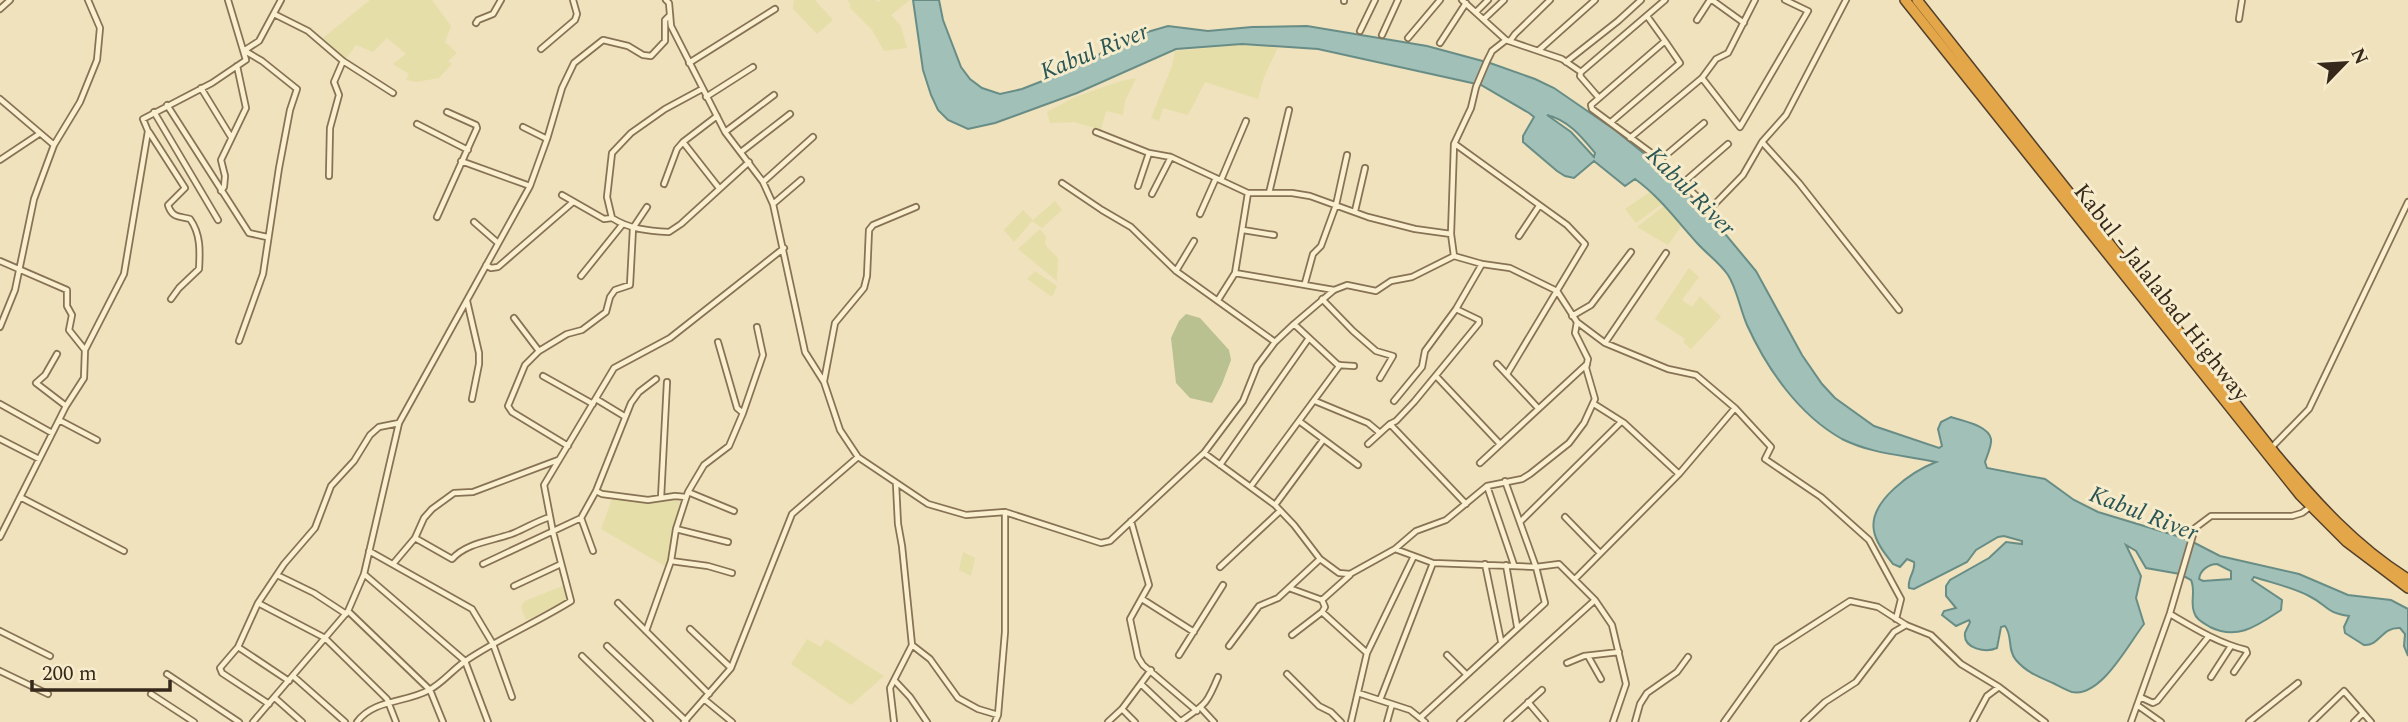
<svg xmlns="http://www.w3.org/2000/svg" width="2408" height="722" viewBox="0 0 2408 722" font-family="Spectral,serif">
	<rect width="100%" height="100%" fill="#efe2bc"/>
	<path fill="#e5dea9" d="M370,0H432L451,26L445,42L457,53L448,61L452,64L439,78L416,82L406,80L409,74L393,64L406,54L387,38L373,52L356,45L346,59L323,38Z
		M794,0H815L833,20L817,34L793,9Z
		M847,0H876L878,2L881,0H910L891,15L901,26L907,48L884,51L872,30L849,7L851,5Z
		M1240,45L1278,47L1264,77L1258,99L1205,82L1188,115L1163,108L1159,121L1151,118L1172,66L1175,51Z
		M1136,78L1125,101L1123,115L1106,111L1101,130L1074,122L1050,123L1047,112L1075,97L1121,81Z
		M1650,192L1662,204L1636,223L1625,209Z
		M1055,201L1062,210L1042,228L1032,221L1014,242L1004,230L1023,210L1033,220Z
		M1664,206L1682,225L1668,245L1637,227Z
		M1040,229L1046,237L1045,243L1047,247L1058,258L1057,281L1018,249Z
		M1689,268L1699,277L1682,300L1692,307L1700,296L1721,317L1691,349L1683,342L1685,339L1655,319Z
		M1035,271L1057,286L1052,297L1027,279Z
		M612,499L652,503L680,499L668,568L601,529Z
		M963,552L975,558L971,576L959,570Z
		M565,585L569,600L526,620L521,607L525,601Z
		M807,639L821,647L826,639L884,676L851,705L791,664Z"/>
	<path fill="#b9c190" d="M1186,314L1200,318L1229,350L1231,360L1222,384L1212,403L1190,398L1176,383L1171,338L1179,321Z"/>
	<path fill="#a0c0b8" stroke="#688d86" stroke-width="2" fill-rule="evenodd" d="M913,0H939L943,20L961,67L970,79L982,88L1000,94L1022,89L1050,78L1144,33L1168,26L1208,31L1252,27L1307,26L1427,46L1490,63L1535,79L1554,88L1615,130L1668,173L1706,211L1756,271L1802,355L1822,384L1835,398L1874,426L1939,448L1942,446L1938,429L1941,422L1951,417C1962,421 1988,425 1991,439C1992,446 1987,455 1985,462L1987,468L2045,479L2074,500L2098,512L2187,539L2220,556L2299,574L2348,595L2391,600L2408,609V656L2404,646L2405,634L2400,628C2381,627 2380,646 2364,645L2345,633L2344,627L2349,616C2325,613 2328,605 2309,596C2292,587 2272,583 2254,577L2252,580L2282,600L2281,610C2258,625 2238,641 2210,627C2204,623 2196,620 2194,612C2190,602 2196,591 2191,580L2180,574L2146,568L2136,551L2126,545L2141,576L2136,598L2144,624C2129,643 2101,698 2072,692C2066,690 2059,686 2053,683C2039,677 2026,672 2016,660C2007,650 2013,636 2005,626L2001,627L1997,648C1986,653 1963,649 1965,633C1965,632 1970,623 1970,622L1969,620L1956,626L1942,615L1944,611L1956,608L1946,596V586L1950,580L1989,558L2006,542L2022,544V541L2004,536L1998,537L1976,550L1967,562L1914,589L1909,588C1907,578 1916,571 1914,562L1907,559L1900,567L1893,564C1886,555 1876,543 1874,531C1868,501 1913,471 1936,462C1903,455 1872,454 1842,439C1799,415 1767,369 1747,325C1740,309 1737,289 1728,275C1720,263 1707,254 1698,244C1677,221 1660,197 1635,179L1625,186L1594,161L1574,178L1565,176L1557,171L1523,142V136L1534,117L1529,113L1481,85L1318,49L1242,44L1176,49L1077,93L995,123L968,129L948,120L938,110L931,95L923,70ZM1547,115C1568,120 1581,136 1595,153L1594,157L1571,132ZM2217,564L2231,571V579L2203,581L2199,579C2200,570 2209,564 2217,564Z"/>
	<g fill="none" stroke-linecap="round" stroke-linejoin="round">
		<defs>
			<path id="street" d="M666,0L669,3L671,26L725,132L763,182L773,204L805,352L824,382L840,430L858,457L928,504L966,515L1005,512V632L998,715L995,722
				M1462,0L1506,40L1562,59L1581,72L1665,0
				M1712,0L1744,23
				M1344,1V0
				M0,9L10,0
				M1476,12L1488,0
				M274,14L308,31L343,61L393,93
				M1647,16L1665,41L1591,105L1592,109L1650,152L1710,209L1743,175L1762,142L1799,183L1899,310
				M1484,19L1504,0
				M2239,19L2242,0
				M1697,20L1710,0
				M476,23L478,20L493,14L501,0
				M1360,31L1375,0
				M1382,35L1398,0
				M1408,38L1440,0
				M1506,40L1492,51L1487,61L1476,87L1471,108L1454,144L1451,234L1454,256L1482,264L1510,268L1557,291L1577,322L1605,343L1668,369L1696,375L1735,408L1771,447L1765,459L1821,497L1869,540L1901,599L1896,619
				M1510,41L1515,34L1550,0
				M1440,43L1466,3
				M541,49L575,20L577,14L573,0
				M245,50L259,41L281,0
				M1539,50L1595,0
				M1566,62L1618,21L1641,0
				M689,63L775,9
				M1581,72L1580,76L1599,98
				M1702,78L1740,127L1808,11L1785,0
				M201,88L231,137
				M702,89L665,109L631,133L612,153L607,197L612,218C629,229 649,231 669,232L681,224L749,162
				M706,97L753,67
				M0,99L54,145
				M167,105L249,233L267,237
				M154,112L218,220
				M1611,122L1680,63L1665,41
				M417,124L468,150
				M523,127L547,139
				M149,132L185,188L168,205C172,218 179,216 190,219C201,234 200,252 199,269L179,288L171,299
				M725,132L774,95
				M1096,132L1149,153L1171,157L1248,193H1292L1310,196L1368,217L1415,229L1451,234
				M1630,138L1702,78L1716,59L1728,53L1755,0
				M683,142L719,188
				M1762,142L1786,115L1846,0
				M1455,144L1567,225L1585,244L1507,374
				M741,152L790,114
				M0,160L39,134
				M461,161L530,186
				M1659,161L1704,123
				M329,176L330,128L339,95L334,82L343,61
				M1221,180L1246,121
				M763,182L813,137
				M1062,183L1102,210L1131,227L1176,271L1275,342
				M1683,183L1728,144
				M664,184L677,149L683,142L717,116
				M1138,186L1149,153
				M221,191L224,187L225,176L221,160L246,108L237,66
				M1269,193L1289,110
				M1152,194L1171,157
				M562,195L604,219L612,218
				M773,204L801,180
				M1355,211L1365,168
				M1200,214L1216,178
				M437,217L477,128L476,125L447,112
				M474,222L498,243
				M1243,230L1274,235
				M1519,236L1539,206
				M0,261L67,290V306L72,315L69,330L85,350L84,378L66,406L0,537
				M486,265L491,268L498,267L573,202
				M1176,271L1194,241
				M1235,273L1334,290
				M581,276L622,225
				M1305,283L1313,254L1321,246L1336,205L1347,155
				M1322,299L1353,331L1376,351L1393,356L1380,378
				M1218,300L1235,273L1248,193
				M467,301L479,353V364L472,399
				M1572,316L1591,305L1631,252
				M514,318L539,351
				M1294,324L1338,365L1354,366
				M0,327L15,290L34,199L54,145L80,102L97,60L100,28L88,0
				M239,341L263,274L279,168L290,110L297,89L262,61L245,51
				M718,342L737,408L743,413
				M1605,343L1666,253
				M85,350L124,274L148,131L143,119L212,83L246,60L228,0
				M57,354L45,375L36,383L66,406
				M1497,364L1538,408
				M543,376L593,404
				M1436,376L1500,444
				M824,381L835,323L864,288L867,276L869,230L873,225L916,207
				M596,399L624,416
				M1315,401L1368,423L1380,433
				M1394,401L1422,367L1425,351L1456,309L1482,264
				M0,404L52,433
				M1594,404L1624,423L1679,474
				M59,420L97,440
				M1299,421L1358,465
				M1390,424L1466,504
				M0,439L39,459
				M1368,444L1390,424L1396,421L1414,402L1479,323V320L1456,309
				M568,446L512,412L508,406L525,365L539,351L567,334L582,330L606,312L610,297L615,290L630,285L633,228L647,207
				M2272,447L2309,409L2408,202
				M1204,453L1275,505L1294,525L1320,559L1339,573L1350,574L1395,549L1433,563L1536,567L1559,564L1595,600L1612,625L1626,684L1613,722
				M1480,463L1587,364
				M1220,465L1309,338
				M1251,486L1340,365
				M1487,486L1514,565
				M596,491L602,494L648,500L675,496L686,497
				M688,492L734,511
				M20,497L124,551
				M661,498L667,382
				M1275,505L1323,440
				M1005,512L1101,543L1110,541L1204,453L1243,401L1257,366L1275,342L1294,324L1334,290L1347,285L1376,291L1391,281L1412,277L1454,256
				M1565,517L1600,553
				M581,518L593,551
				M1131,521L1149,585L1130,619L1138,657L1143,665L1197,711
				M1520,522L1621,422
				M676,529L728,542
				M415,538L452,559C467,542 494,541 514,533C526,528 537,521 550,517
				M1395,549L1416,531L1446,520L1487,486L1522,479L1530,474L1569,443L1584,423L1595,399L1586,368L1588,359L1575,333L1577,322
				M369,551L472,609L493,644L512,697
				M671,561L708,566L732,573
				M393,564L415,538L424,518L432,509L454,493L473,492L558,460
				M483,564L581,518L596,491L631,403L639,392L656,379
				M1485,564L1501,641
				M1506,565L1517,626
				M1220,567L1280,511
				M364,574L465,661L488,722
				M277,575L314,593L346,614
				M1575,579L1679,474L1735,408
				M514,586L561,564
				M1289,588L1322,600L1325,607L1322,612L1292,635
				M1142,599L1194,632
				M1322,600L1350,575
				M258,603L325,638L387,699L396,722
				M618,603L709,694
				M348,611L430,690L443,722
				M1322,612L1367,653
				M2170,614C2194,628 2218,643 2246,650L2247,653L2234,672
				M690,629L731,668
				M0,631L50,656
				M646,631L671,561L676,529L688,492L704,465L729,446L743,413L763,355L757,327
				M912,645L930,659L958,698L978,709L998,715
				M607,646L686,721
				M1229,646L1259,606L1278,598L1320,559
				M238,647L289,681
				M1179,655L1223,585
				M1447,655L1466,674
				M582,656L650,722
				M1588,656L1601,679
				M1567,663L1584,656L1619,652
				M0,671L48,694
				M167,674L239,722
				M1287,674L1319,706L1331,712L1341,722
				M293,676L345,722
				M2211,677L2231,646
				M895,681L910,697L927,722
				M1141,684L1181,722
				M1358,693L1410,710L1425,722
				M151,694L194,722
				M2140,697L2153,703L2157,701L2209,636
				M275,698L302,722
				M704,699L732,722
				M1380,700L1433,563
				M1528,702L1545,722
				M269,704L222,673L220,668L238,647L258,603L284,564L315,528L331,486L354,461L370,435L379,427L399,423
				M2137,705L2161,722
				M1201,708L1214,722
				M1122,709L1135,722
				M1420,718L1545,603L1536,567L1505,481
				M253,722L348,611L364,574L399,423L530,186L547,139L562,88L574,63L603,40L628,46L643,55L651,56L665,41V20L670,15
				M357,722C374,699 406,703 429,690C443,683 454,668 467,660C500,638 537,622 571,601L553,532L544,485L614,368L670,338L784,248
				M684,722L731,668L792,514L858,457
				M894,722L890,688L912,645L902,546L898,524L896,484
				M1108,722L1122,709L1151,670
				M1180,722C1205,704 1206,706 1218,677
				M1351,722L1367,653L1413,558
				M1387,722L1392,704
				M1460,722L1595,600
				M1507,722L1542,690
				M1635,722L1640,704L1647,693L1677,672L1688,657
				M1724,722L1777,648L1850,601L1878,607L1906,625L1931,635L1961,664L1999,687L2045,722
				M1804,722L1825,702L1856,682L1894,632L1906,625
				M1973,722L1987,696L1999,687
				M2131,722L2170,613L2195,528L2211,516H2292L2302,513L2310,507
				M2249,722L2298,683
				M2312,722L2344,691L2371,722
				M2354,722L2363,713"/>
			<path id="highway" d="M1905,0L2300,495L2347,542L2408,588
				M1917,0L2277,456C2316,502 2356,547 2408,579"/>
		</defs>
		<use href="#street" stroke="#877255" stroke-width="8"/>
		<use href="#highway" stroke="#54402a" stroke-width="12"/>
		<use href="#street" stroke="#faefcf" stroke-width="4.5"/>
		<use href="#highway" stroke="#e3a648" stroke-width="9"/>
	</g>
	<g text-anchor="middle" stroke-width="6" stroke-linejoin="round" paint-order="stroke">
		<g font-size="23" fill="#36291b" stroke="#f6eccc">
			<text transform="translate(2162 292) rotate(52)" y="8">Kabul - Jalalabad Highway</text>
		</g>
		<g font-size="24" font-style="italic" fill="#295655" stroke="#f6eccc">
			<text transform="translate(1094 51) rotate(-22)" y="8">Kabul River</text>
			<text transform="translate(1691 191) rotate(45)" y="8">Kabul River</text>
			<text transform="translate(2144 513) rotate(21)" y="8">Kabul River</text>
		</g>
	</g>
	<g transform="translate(2345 63) rotate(65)" stroke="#f6eccc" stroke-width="5" paint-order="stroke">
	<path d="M0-5L12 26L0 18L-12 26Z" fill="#36291b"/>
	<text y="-10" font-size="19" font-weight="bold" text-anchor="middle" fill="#36291b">N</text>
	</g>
	<path d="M32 680v10h138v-10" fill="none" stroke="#36291b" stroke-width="3.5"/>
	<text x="42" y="680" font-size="21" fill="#36291b" stroke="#f6eccc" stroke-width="5" paint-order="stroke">200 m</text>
</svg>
